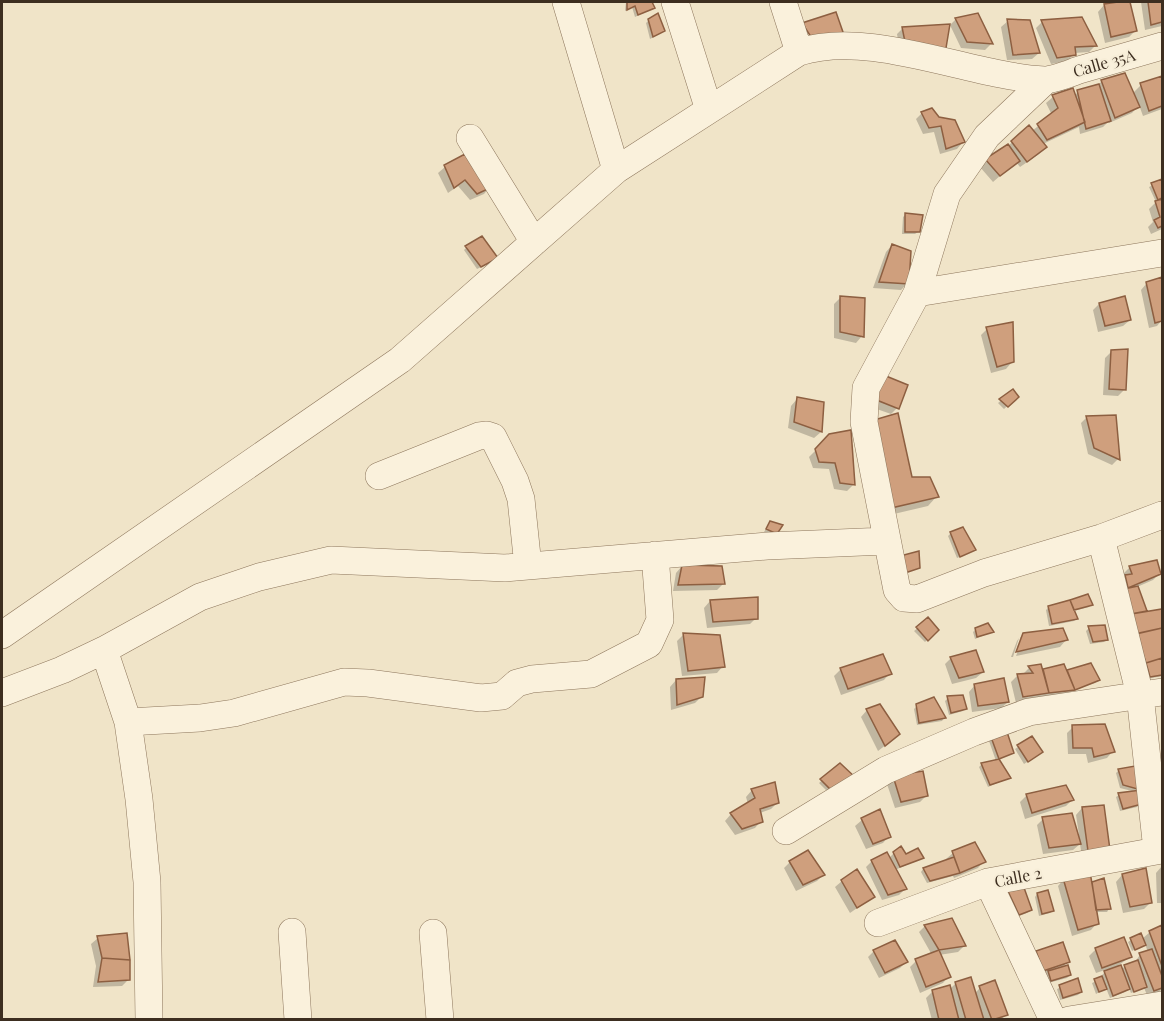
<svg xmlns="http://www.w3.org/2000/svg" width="1164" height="1021" viewBox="0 0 1164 1021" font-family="'Playfair Display',serif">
	<rect width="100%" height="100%" fill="#f0e4c8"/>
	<path fill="#0003" d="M626,2H651L653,8L635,17L632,7L625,11Z
		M1128,2L1135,31L1129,37L1105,43L1098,12L1104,5Z
		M1141,2H1162V26L1145,30Z
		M977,14L991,44L985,50L961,48L950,25L956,19Z
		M649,20L664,31L650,39L646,23Z
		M1008,21L1039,53L1032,59L1007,60L1001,27Z
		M1042,22L1095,46L1089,52L1074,53L1068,61L1051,64L1036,28Z
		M903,28L944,53H900L897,34Z
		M1161,78L1162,109L1143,116L1139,105L1132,113L1109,123L1108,122L1103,127L1080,134L1079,127L1043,144L1045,147L1039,154L1020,167L1016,162L993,182L980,167L1009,145L1029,127L1032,131L1052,115L1046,103L1053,97L1074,96L1078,92L1096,87L1102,81L1133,93L1141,85Z
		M932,110L963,142L957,149L940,154L934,132L923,134L916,119L922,113Z
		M465,156L490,187L484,194L470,200L458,186L448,193L438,173L445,167Z
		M1162,181V229L1151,234L1148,227L1153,222L1149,209L1156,202L1149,187Z
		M906,214L918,232L915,234H902L903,217Z
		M892,245L908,283L901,290L873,288L886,252Z
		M466,248L494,261L477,269L464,250Z
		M1162,279V320L1157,326L1149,328L1141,290L1147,283Z
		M840,298L862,336L856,343L834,338V304Z
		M1099,304L1130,320L1123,326L1098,332L1093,310Z
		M987,329L1012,362L1006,369L991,373L981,335Z
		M1112,351L1124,390L1118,396L1103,395L1105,358Z
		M880,384L897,408L891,414L868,406Z
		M1013,391L1017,397L1004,409L998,403Z
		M797,399L822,403L821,432L814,438L788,428L791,406Z
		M1114,416L1118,459L1112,465L1088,454L1081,423L1087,417Z
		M830,436L854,484L847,491L834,489L829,469L813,468L809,457Z
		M911,479L937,496L928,506L881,517Z
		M770,522L781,526L773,535L764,532Z
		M951,533L974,550L957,558L948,536Z
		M682,566L723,584L717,590L673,591L676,573Z
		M1130,567L1160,573L1153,580L1137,587L1146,613L1162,610V676L1147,679L1119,583L1125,577L1123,574Z
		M710,601L756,618L750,624L707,628L704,608Z
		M1091,604L1089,607L1073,611L1077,618L1074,621L1049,626L1046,610L1049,607Z
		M928,620L937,630L925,642L914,631Z
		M1089,628L1107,639L1104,642L1090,644L1086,631Z
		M976,629L992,632L975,639L973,632Z
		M684,634L723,666L717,673L682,676L677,641Z
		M1024,634L1066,640L1060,647L1016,656L1023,638H1020Z
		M1019,638L1013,657H1011L1017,641Z
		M882,656L890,673L884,680L841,695L834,676L840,670Z
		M951,658L983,672L976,678L952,684L945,664Z
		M1064,666L1066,673L1068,671L1098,680L1095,683L1073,690L1067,696L1016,703L1011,682L1017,676L1024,675L1023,674L1029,668L1041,671Z
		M676,680L702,696L695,703L671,710L670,687Z
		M975,685L1008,702L1001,708L972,712L969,692Z
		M948,698L965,708L963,711L949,715L945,701Z
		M917,706L944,718L942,721L917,725L914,709Z
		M867,710L891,741L878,751L861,717Z
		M1073,727L1113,751L1107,758L1088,763L1086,754H1068L1067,733Z
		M992,738L1012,752L998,760L1009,778L988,787L979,767L982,764L996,761L989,741Z
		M1032,738L1039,754L1024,764L1015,749Z
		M840,765L830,794L819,783Z
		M1134,767L1140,804L1137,807L1120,811L1116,797L1119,795L1136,792L1120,788L1116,773L1119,770Z
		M894,777L926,796L920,802L895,808L887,784Z
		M752,790L777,803L771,809L760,813L761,821L755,828L735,835L725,821L731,814L748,804L746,797Z
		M1027,795L1072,800L1066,806L1025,819L1020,802Z
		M1082,808L1108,849L1082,857L1080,844L1073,850L1043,854L1037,825L1043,819L1079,835L1076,815Z
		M879,811L889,836L883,843L866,849L855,826L862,820Z
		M894,853L922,858L895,870L906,888L899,895L882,900L866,867L872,861L889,858Z
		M953,853L984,861L978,868L954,878L953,876L927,883L921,872L923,869L947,861L946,859Z
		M790,862L823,875L817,881L796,891L784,868Z
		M1162,866V903H1157L1156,873Z
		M1122,875L1150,903L1144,909L1123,913L1116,882Z
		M1064,879L1091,884L1102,880L1109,909L1107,912H1095L1097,923L1091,930L1072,936L1058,886Z
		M842,881L873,897L850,913L835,887Z
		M1007,888L1030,910L1027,913L1016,917L1004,891Z
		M1037,894L1053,910L1050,913L1039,916L1035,897Z
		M925,926L964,946L958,952L939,955L949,976L943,983L920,993L910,967L916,961L932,955L919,932Z
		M1162,927V989L1158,993L1148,997L1144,988L1131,993L1129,988L1125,992L1110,998L1106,988L1096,994L1092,983L1103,978L1102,975L1108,969L1096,973L1089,956L1096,949L1130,957L1119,965L1121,970L1125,966L1134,963L1140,955L1148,952L1145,944L1132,951L1128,942L1140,935L1142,939L1150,932Z
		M98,938L129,979L122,986L93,987L96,966L91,944Z
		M874,951L906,962L900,968L879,978L868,957Z
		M1037,953L1068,961L1061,969L1070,975L1067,978L1048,983L1030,959Z
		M1077,980L1081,992L1078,995L1060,1000L1057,989Z
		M956,983L975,993L980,988L1006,1014L1001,1020H932L926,998L933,991L950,989Z"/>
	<path fill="#cf9f7d" stroke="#8d5f41" stroke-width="1.5" d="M627,2H652L655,8L638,15L635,6L627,10Z
		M1118,2H1130L1137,31L1111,37L1104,4Z
		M1148,2H1162V22L1151,25Z
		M836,12L844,35L813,40L802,23Z
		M658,13L665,31L653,37L648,19Z
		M978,13L993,44L967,42L955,18Z
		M1082,17L1097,46L1075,47L1076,55L1057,58L1041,20Z
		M1007,19L1030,20L1040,53L1013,55Z
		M950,24L945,54L906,47L902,27Z
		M1125,73L1140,107L1115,118L1101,80Z
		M1162,76V106L1149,111L1140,83Z
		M1099,84L1111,121L1086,129L1077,90Z
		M1073,88L1085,122L1047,140L1037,124L1058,108L1052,95Z
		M932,108L939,117L955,120L965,142L946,149L941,126L929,128L921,112Z
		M1029,125L1047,147L1027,162L1011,141Z
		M1008,144L1020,161L1000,176L985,159Z
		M465,154L492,187L477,194L465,180L454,188L444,165Z
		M1162,179V198L1158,200L1151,183Z
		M1162,199V226L1158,228L1154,220L1160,217L1155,201Z
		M905,213L923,215L920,232H905Z
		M482,236L498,258L481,267L465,246Z
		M892,244L911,251L909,284L879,282Z
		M1162,277V321L1155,323L1146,282Z
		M840,296L865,298L864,337L840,332Z
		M1125,296L1131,320L1105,326L1099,303Z
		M1013,322L1014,362L997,367L986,327Z
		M1128,349L1126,390L1109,389L1111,350Z
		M886,376L908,385L899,409L874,399Z
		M1013,389L1019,397L1008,407L999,399Z
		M797,397L824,402L822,432L794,422Z
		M898,413L912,477H930L939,497L891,508L874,420Z
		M1116,415L1120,460L1094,448L1086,416Z
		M851,430L855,485L840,483L835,463L819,462L815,449L829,434Z
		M770,521L783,525L777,534L766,529Z
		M963,527L976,550L960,557L950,532Z
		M919,551L920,568L905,573L900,556Z
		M1157,560L1161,574L1128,588L1125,575L1132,574L1129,566Z
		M682,565L722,566L725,584L678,585Z
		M1138,586L1147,611L1125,615L1124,589Z
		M1088,594L1093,605L1074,610L1070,600Z
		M758,597V619L713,622L710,600Z
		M1070,600L1078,619L1052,624L1048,606Z
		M1162,609V628L1130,635L1125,615Z
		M928,617L939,630L928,641L916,627Z
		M988,623L994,632L977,637L975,628Z
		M1105,625L1108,640L1093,642L1088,626Z
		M1063,628L1068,640L1016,652L1023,633Z
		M1162,628V658L1146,663L1136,634Z
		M683,633L720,635L725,667L688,671Z
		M976,650L984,672L959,678L950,657Z
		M883,654L892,674L848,689L840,668Z
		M1162,658V675L1150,677L1146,663Z
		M1091,663L1100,680L1075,690L1067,670Z
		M1041,664L1049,693L1023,697L1017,674L1033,673L1028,666Z
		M1064,664L1075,690L1049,693L1043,669Z
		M705,677L703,697L677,705L676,679Z
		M1004,678L1009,702L978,706L974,684Z
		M963,695L967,709L951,713L947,696Z
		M934,697L946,718L919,723L916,704Z
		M880,704L900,734L885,746L866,709Z
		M1105,724L1115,752L1094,757L1092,748H1073L1072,725Z
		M1007,732L1014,753L999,759L991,737Z
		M1032,736L1043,752L1028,762L1017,745Z
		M999,759L1011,778L990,785L981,763Z
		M840,763L856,778L833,792L820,779Z
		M1135,766L1141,790L1123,785L1118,769Z
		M923,771L928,796L901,802L893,776Z
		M775,782L779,803L760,809L763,822L742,829L730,813L755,798L751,789Z
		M1066,785L1074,800L1032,813L1026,794Z
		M1141,790L1142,804L1123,809L1118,793Z
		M1104,805L1110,850L1088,851L1082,807Z
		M880,809L891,837L873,844L861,818Z
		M1072,813L1081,844L1049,848L1042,817Z
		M975,842L986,862L960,873L952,851Z
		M901,846L906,854L918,848L924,858L900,867L893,852Z
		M808,850L825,875L803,885L789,861Z
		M887,852L907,889L888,895L871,860Z
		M954,857L960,873L930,881L923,868Z
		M1146,868L1152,903L1130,907L1122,874Z
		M857,869L875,897L857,908L841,880Z
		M1090,872L1099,924L1078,930L1063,878Z
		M1104,878L1111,909L1096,910L1092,882Z
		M1022,882L1032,910L1019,915L1006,887Z
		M1048,890L1054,911L1042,914L1037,893Z
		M952,918L966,946L939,950L924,925Z
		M1162,925V966L1149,931Z
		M127,933L130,960L102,958L97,936Z
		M1141,933L1146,945L1135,950L1130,938Z
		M1124,937L1132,957L1102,968L1095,948Z
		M895,940L908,962L885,973L873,950Z
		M1063,942L1070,962L1043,971L1036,951Z
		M1152,949L1162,976V988L1154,991L1139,953Z
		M939,950L951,977L926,987L915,959Z
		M102,958L130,960V980L98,982Z
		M1138,960L1147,987L1134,992L1124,965Z
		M1068,965L1071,975L1051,981L1048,971Z
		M1121,965L1130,989L1113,996L1104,971Z
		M1102,976L1107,989L1099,992L1094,979Z
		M971,977L984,1020H966L955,982Z
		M1078,978L1082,992L1063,998L1059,985Z
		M995,980L1008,1015L992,1020L979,986Z
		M950,985L959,1020H939L932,990Z"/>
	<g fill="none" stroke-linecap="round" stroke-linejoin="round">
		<defs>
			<path id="minor" d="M566,2L616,170
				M675,2L709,110
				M783,2L799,52
				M1046,80L987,136L947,194L917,293L866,388L864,422L897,590L904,598L917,599L984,573L1101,538L1162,515
				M470,138L534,242
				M917,293L1162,253
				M379,476L479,436L487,435L493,437L515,481L521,499L528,566
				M1101,538L1140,695L1157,850
				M2,635L400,360L616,170L799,52C872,29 969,76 1044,80C1054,80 1068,74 1079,70C1107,62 1135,54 1162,46
				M104,650L128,722L139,799L147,882L149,1020
				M2,693L62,670L104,650L200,597L259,577L331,560L505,568L767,546L886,541
				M128,722L200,718L234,713L344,682L368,683L481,698L502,696L517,683L532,679L591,674L649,644L660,620L655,555
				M786,831L886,770L974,732L1029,712L1162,692
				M988,882L1053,1020
				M878,923L988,882L1162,850
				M292,932L298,1020
				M433,933L440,1020
				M1069,1020L1162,1005"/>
		</defs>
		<use href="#minor" stroke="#8d765c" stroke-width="28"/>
		<use href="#minor" stroke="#faf1dc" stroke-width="27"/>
	</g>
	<g text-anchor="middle" stroke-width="4.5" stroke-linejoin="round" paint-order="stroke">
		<g font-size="16" fill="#3d2e20" stroke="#f7eed8">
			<text transform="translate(1104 63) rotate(-16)" y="6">Calle 35A</text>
			<text transform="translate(1018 877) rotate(-11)" y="6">Calle 2</text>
		</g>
	</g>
	<rect width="1164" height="1021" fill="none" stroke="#3d2e20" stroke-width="6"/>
</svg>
